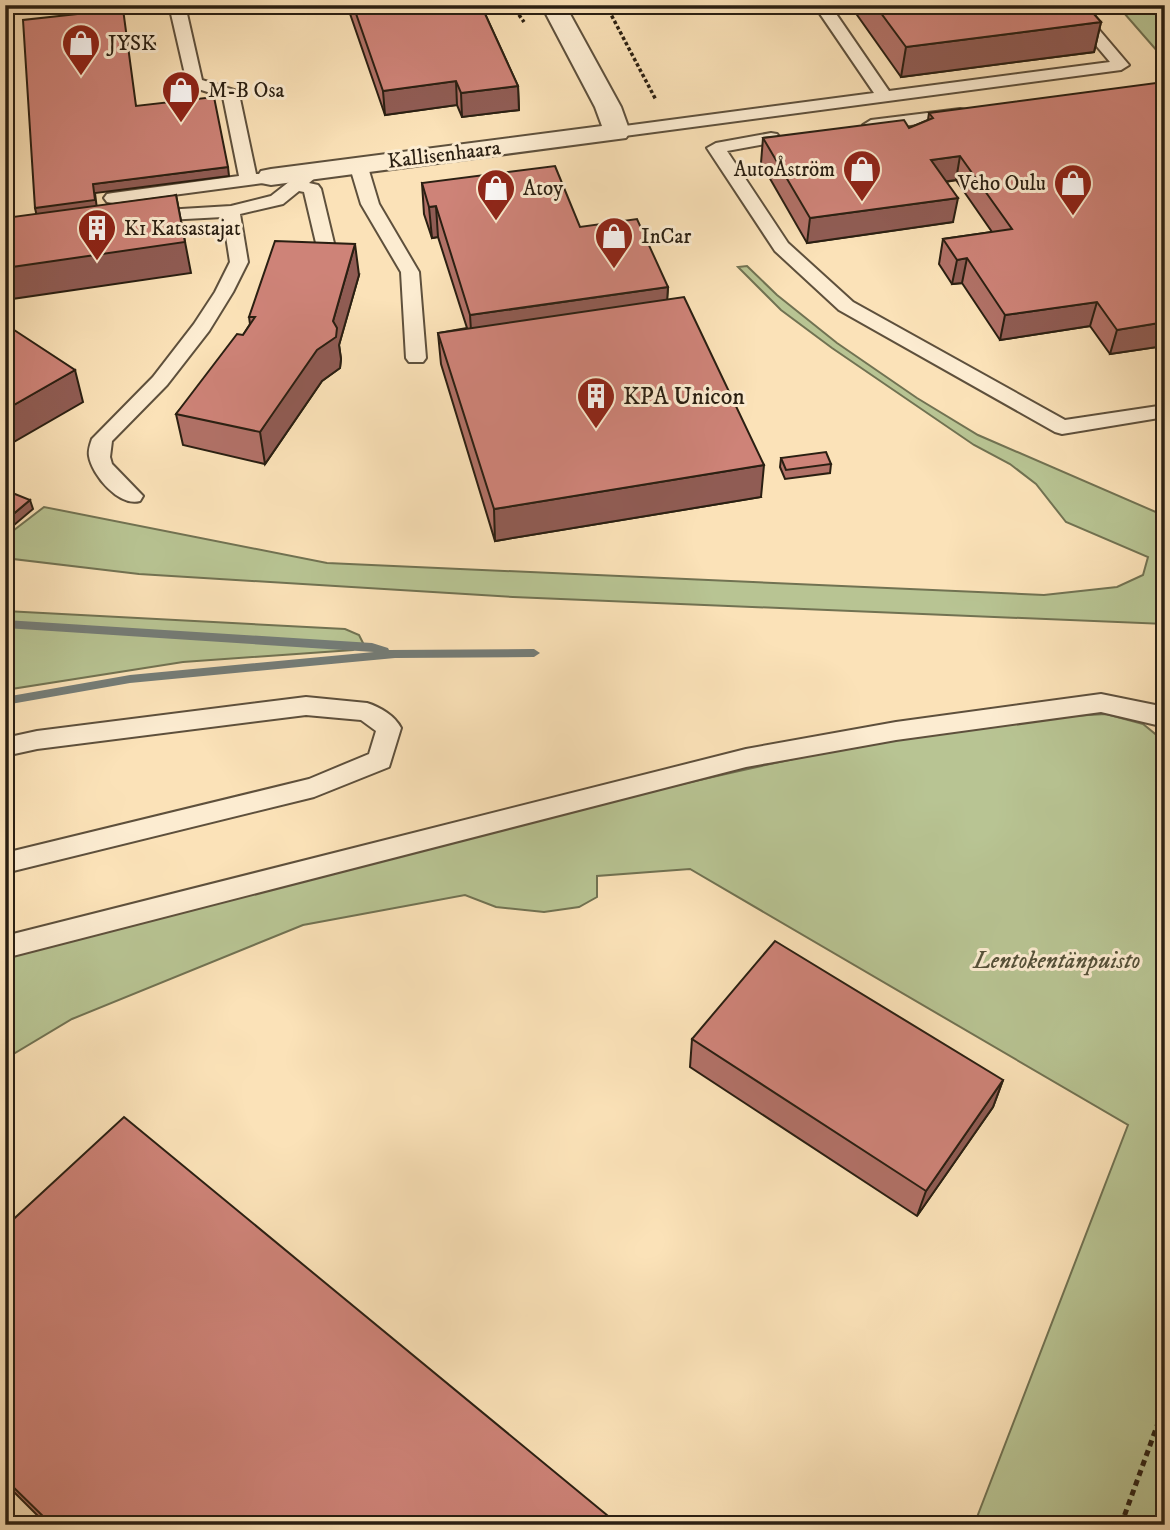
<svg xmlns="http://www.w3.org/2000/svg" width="1170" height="1530" viewBox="0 0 1170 1530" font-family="'IM FELL DW Pica',serif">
	<rect width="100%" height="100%" fill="#fbe2b8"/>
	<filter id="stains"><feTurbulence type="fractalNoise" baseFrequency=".00286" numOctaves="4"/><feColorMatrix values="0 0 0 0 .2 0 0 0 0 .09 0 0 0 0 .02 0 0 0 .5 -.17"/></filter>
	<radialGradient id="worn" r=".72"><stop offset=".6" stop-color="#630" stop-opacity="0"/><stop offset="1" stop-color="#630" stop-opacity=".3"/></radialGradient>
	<path fill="#b8c493" stroke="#717252" stroke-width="2" d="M1117,5H1165V60Z
		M747,266L777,295L837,343L917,398L978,435L1165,516V624L513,597L139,574L5,558V537L44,507L327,563L1044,595L1117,587L1143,575L1148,557L1066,522L1036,484L1010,464L974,445L832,348L781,310L738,267Z
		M5,611L345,629L359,635L363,643L353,650L183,662L5,690Z
		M1106,714L1143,724L1165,742V1525H974L1128,1125L690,869L597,876V897L579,907L544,912L496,907L465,895L303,925L72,1019L5,1059V954C207,903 408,849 610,801C773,762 938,723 1106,714Z"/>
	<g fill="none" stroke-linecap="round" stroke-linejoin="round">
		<path fill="#747c77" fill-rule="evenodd" d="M5,620L372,643L388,648L389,650L534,649L540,653L534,657L395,658L130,683L5,705V697L130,675L374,652L5,628Z"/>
		<defs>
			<path id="service" d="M169,5H185L202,80L237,91L239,94L256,174H269L272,178L263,183L113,203L107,202L104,198L107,194L113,193L239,176L223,97L189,86L187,83Z
				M814,5H830L889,91L1110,62L1062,5H1078L1129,65L1121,70L617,137L609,132L617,127L874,93Z
				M960,109L966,110L968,114L966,118L871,130L863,125L871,120Z
				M771,133L777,134L780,138L777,142L727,151L788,243L853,302L1065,420L1165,405V417L1062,434L1055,432L839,310L775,251L707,148L716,143Z
				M358,159L367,164L379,204L419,272L426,358L423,362H409L406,358L401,272L361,204L349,164Z
				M314,166L323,171L309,183L318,185L321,189L339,264L330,270L321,264L304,192L299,191L283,204L240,214L248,262L233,292L209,331L167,385L112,441L110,457L112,464L143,496L140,501C119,507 92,475 89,456C88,450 90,445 92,439L153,377L194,324L215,292L230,262L223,217L148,221L139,216L148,211L231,206L271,196L308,167Z
				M1101,694L1165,707V727L1101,712L896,740L746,767L5,958V936L746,749L896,722Z
				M306,697L367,703C380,707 395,716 401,728L389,767L314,797L5,873V853L309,779L369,754L376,731L361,720L306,715L37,749L5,756V738L37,731Z"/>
			<path id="minor" d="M545,5H569L570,14L621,107L630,132L626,138L271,185L261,183L257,177L261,171L271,169L602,126L595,107L546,14Z"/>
		</defs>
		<use href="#service" stroke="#5e503c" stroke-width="4"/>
		<use href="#minor" stroke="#5e503c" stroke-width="4"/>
		<path stroke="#2a1f12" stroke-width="3.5" stroke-dasharray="3.5 2.5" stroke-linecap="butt" d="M512,5L524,22
			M606,5L656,100
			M5,11L60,5
			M129,47L156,44"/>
		<path stroke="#2a1f12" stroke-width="5" stroke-dasharray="6 4.5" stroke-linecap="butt" d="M1121,1525L1165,1404"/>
		<use href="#service" fill="#fcecd1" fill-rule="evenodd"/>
		<use href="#minor" fill="#fcecd1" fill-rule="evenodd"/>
	</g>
	<path fill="#b17167" stroke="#2a1f12" stroke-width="2" d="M347,5H481L518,86L519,110L462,117L457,105L385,115Z
		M850,5H1086L1101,22L1094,52L901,77Z
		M1165,92V347L1164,346L1110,354L1090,326L1000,340L962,283L952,284L939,264L943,239L992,232L956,180L946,182L953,222L807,243L761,163L763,138L909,128L928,120L929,113Z
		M422,183L580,227L668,287L667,299L761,497L495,541L441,364L438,333L467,328L438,237L432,238L424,214Z
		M359,275L339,345L341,359L340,368L322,381L265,464L183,445L176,414L243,335L250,324L249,317Z
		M781,458L831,464L830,473L785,479L780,467Z
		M692,1039L1003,1080L993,1107L917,1216L690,1067Z
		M5,1227L619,1525H47L5,1483Z"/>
	<path fill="#905c54" stroke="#2a1f12" stroke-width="2" d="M1101,22L1094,52L901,77L906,47Z
		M456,81L457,105L385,115L383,91Z
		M518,86L519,110L462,117L461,93Z
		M960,156L956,180L927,184L931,160Z
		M228,167L229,176L95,193L97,209L37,217L35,208L93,184Z
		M176,195L191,273L5,300V268Z
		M958,198L953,222L807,243L810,218Z
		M436,206L438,237L432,238L429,207Z
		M355,244L359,275L339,345L341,359L340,368L322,381L265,464L260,432L333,321Z
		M967,258L962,283L952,284L957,260Z
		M668,287L666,319L472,346L470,315Z
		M1097,302L1090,326L1000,340L1005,315Z
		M1165,322L1164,346L1110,354L1117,330Z
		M75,370L83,402L5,447V410Z
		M764,465L761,497L495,541L494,509Z
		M30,500L33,509L7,531L5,521Z
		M1003,1080L993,1107L917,1216L926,1191Z"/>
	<path fill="#ce8378" stroke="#2a1f12" stroke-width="2" d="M353,5H481L518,86L461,93L456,81L383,91Z
		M875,5H1086L1101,22L906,47Z
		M123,9L136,106L214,97L228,167L93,184L95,200L35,208L23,20Z
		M1156,83L1165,92V322L1117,330L1097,302L1005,315L967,258L957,260L943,239L1012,229L960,156L931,160L958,198L810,218L763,138L904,120L909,128L933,118L929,113Z
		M555,166L580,227L637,219L668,287L470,315L436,206L429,207L422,183Z
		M176,195L185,242L5,268V218Z
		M275,241L355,244L333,321L337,328L336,337L317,350L260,432L176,414L237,334L243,335L255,317H249Z
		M684,297L764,465L494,509L438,333Z
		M5,324L75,370L5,410Z
		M826,452L831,464L786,470L781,458Z
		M5,490L30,500L5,521Z
		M775,941L1003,1080L926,1191L692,1039Z
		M124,1117L619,1525H52L5,1479V1227Z"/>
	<defs>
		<symbol id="shop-pin" viewBox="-11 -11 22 30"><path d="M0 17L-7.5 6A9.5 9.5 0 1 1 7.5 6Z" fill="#8f2418" stroke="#fcecd1"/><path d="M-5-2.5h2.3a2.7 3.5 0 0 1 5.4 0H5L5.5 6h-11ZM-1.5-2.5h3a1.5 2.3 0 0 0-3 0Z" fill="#fff"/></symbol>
		<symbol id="building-pin" viewBox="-11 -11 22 30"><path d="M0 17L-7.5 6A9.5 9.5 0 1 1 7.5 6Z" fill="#8f2418" stroke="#fcecd1"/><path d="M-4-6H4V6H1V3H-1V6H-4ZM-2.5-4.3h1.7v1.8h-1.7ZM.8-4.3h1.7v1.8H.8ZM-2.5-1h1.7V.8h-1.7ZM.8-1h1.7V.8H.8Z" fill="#fff"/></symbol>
	</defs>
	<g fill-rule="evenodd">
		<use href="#shop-pin" x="59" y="21" width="44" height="60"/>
		<use href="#shop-pin" x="159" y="68" width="44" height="60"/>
		<use href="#shop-pin" x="840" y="147" width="44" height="60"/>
		<use href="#shop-pin" x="1051" y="161" width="44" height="60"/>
		<use href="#shop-pin" x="474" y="166" width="44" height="60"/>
		<use href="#building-pin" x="75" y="206" width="44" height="60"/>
		<use href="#shop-pin" x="592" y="214" width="44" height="60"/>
		<use href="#building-pin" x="574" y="374" width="44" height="60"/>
	</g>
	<g text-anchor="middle" stroke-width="6" stroke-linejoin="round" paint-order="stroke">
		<g font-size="21" fill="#2a1f12" stroke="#fcecd1" text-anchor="start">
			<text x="108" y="50">JYSK</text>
			<text x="208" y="97">M-B Osa</text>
			<text x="835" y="176" text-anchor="end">AutoÅström</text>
			<text x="1046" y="190" text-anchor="end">Veho Oulu</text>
			<text x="523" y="195">Atoy</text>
			<text x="124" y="235">K1 Katsastajat</text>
			<text x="641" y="243">InCar</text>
		</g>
		<g font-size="21" fill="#2a1f12" stroke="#fcecd1">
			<text transform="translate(444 154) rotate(-7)" y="7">Kallisenhaara</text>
		</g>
		<g font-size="24" fill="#2a1f12" stroke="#fcecd1" text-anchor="start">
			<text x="623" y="404">KPA Unicon</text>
		</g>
		<g font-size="24" font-style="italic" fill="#555139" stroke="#fcecd1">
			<text x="1057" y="968">Lentokentänpuisto</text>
		</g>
	</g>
	<rect width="1170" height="1530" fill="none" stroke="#fbe2b8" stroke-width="28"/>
	<rect x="7" y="7" width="1156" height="1516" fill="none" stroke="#2a1f12" stroke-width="3.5"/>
	<rect x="14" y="14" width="1142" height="1502" fill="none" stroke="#2a1f12" stroke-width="2"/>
	<rect width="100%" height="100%" filter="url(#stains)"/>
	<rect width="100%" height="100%" fill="url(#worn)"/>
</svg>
